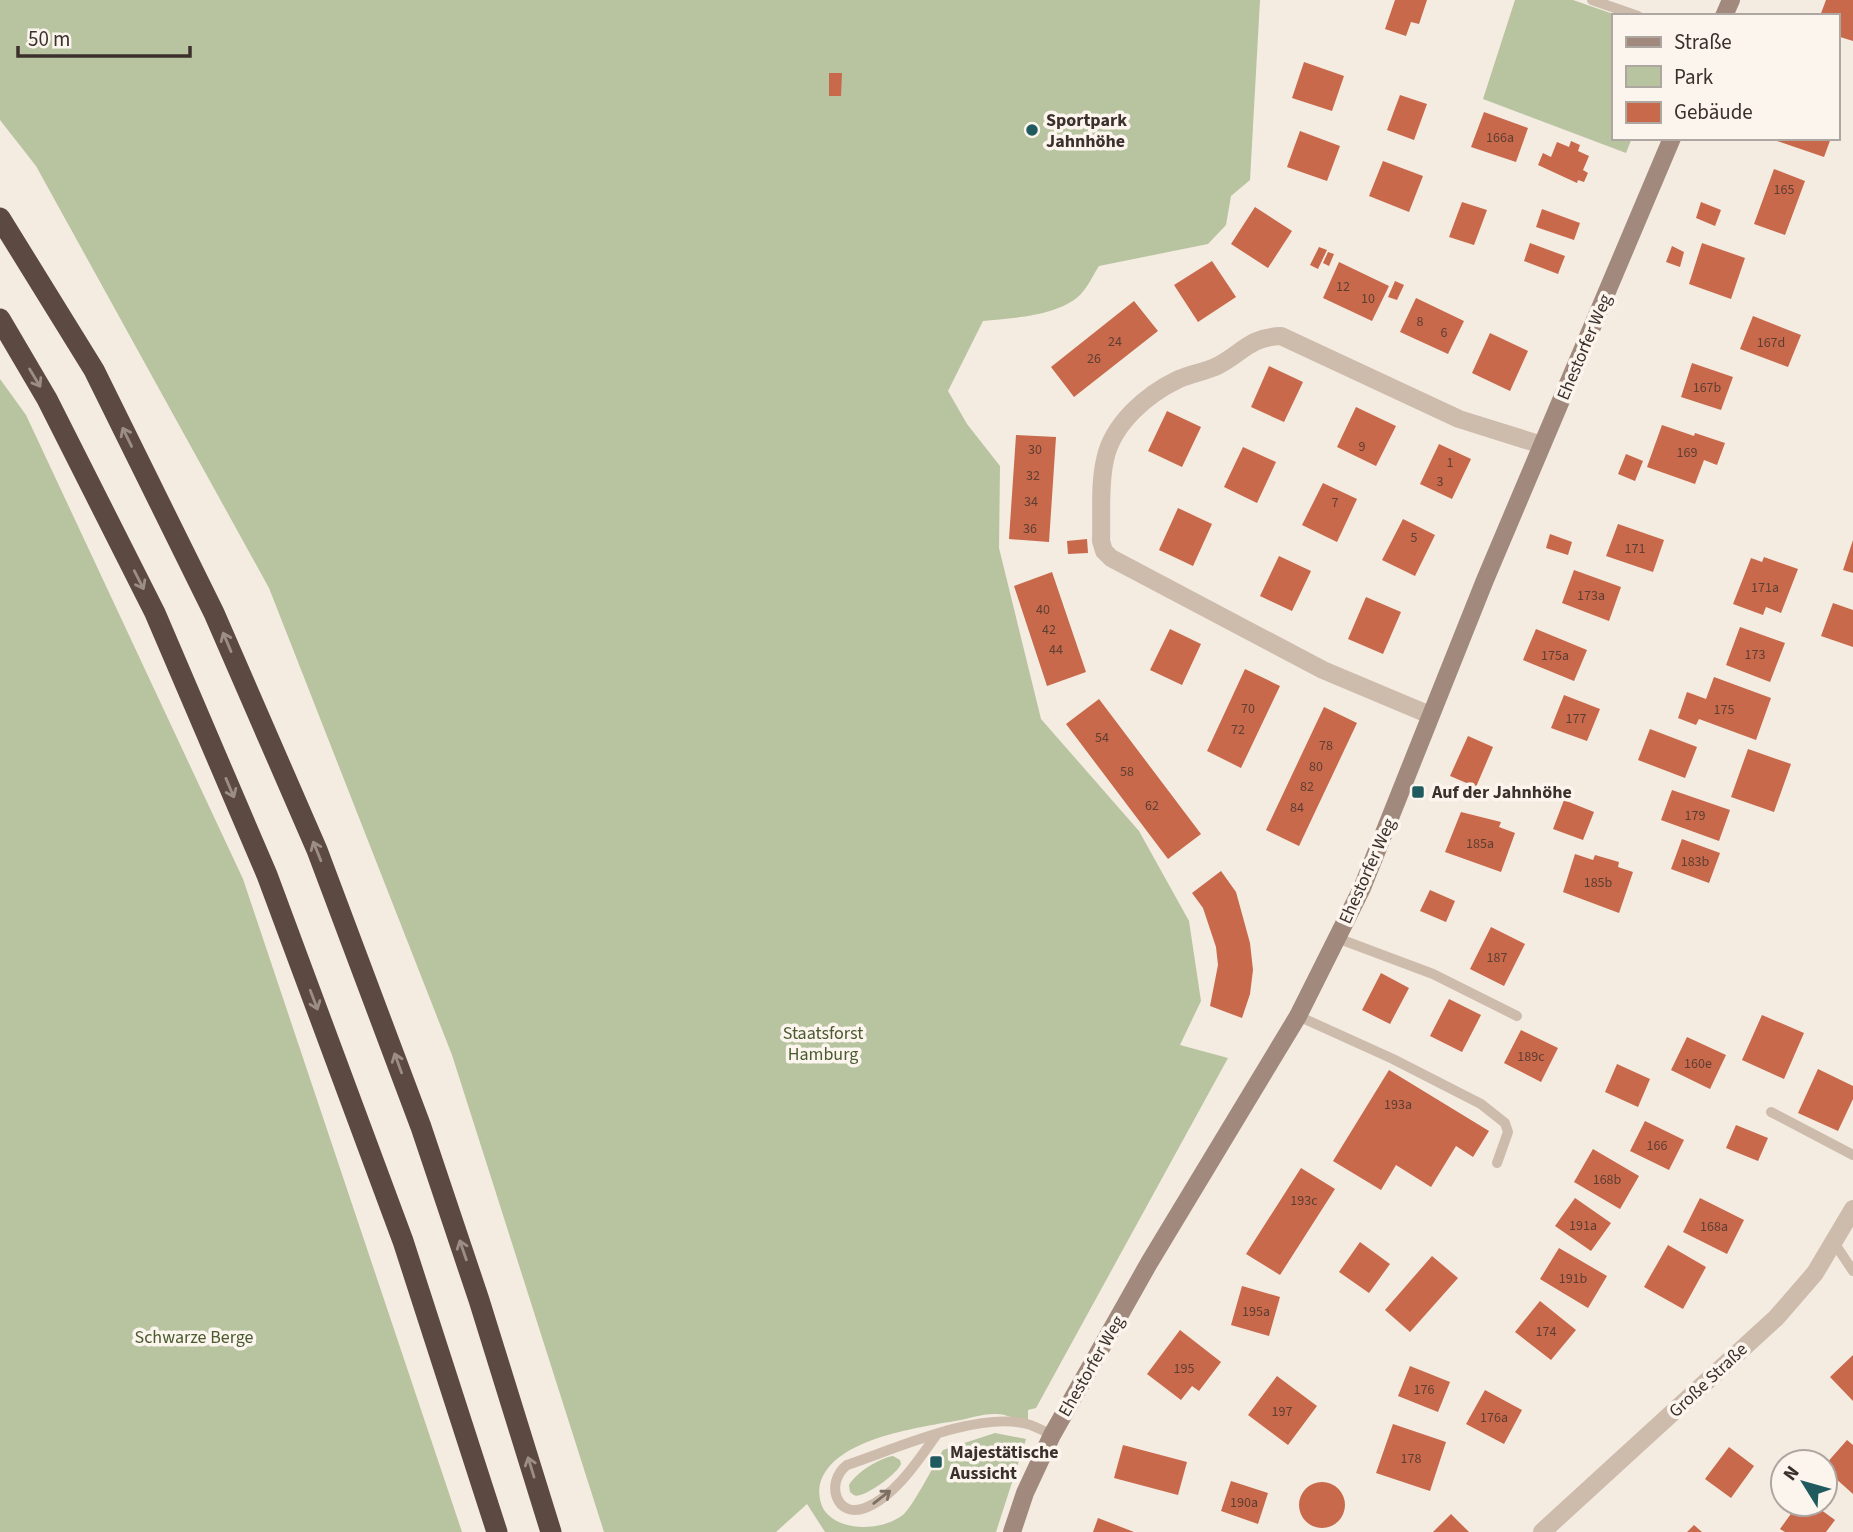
<svg xmlns="http://www.w3.org/2000/svg" width="1853" height="1532" viewBox="0 0 1853 1532" font-family="'Source Sans 3',sans-serif">
	<rect width="100%" height="100%" fill="#f4ebe1"/>
	<path fill="#b8c4a0" d="M0,0H1260L1250,180L1231,196L1226,225L1208,244L1099,266C1093,275 1088,287 1080,295C1058,316 1013,318 983,321L948,391L967,424L1000,466L999,548L1041,719L1139,831L1189,921L1201,1001L1180,1045L1228,1058L1036,1408L1028,1410V1424C1019,1421 1007,1414 997,1414C984,1413 968,1419 955,1421C916,1428 832,1439 820,1484C818,1492 820,1504 824,1510C839,1532 882,1532 904,1514C914,1504 934,1465 943,1450L995,1433L1026,1439L996,1532H825L807,1504L776,1532H604L452,1055L269,588L36,166L0,120Z
		M1515,0H1573L1619,16H1613V138H1632L1626,153L1483,99Z
		M0,379L26,415L243,879L462,1532H0Z
		M893,1456L900,1460L901,1464C898,1473 870,1493 860,1495C855,1497 854,1495 850,1492L849,1485C856,1473 879,1458 893,1456Z"/>
	<path fill="#c8694b" d="M1395,0H1427L1419,24L1411,22L1406,36L1385,29Z
		M1826,0H1853V41L1837,36V16H1820Z
		M1304,62L1344,76L1332,111L1292,98Z
		M829,73H842L841,96H829Z
		M1400,95L1427,104L1414,140L1387,130Z
		M1484,112L1528,128L1516,162L1471,147Z
		M1300,131L1340,146L1327,181L1287,167Z
		M1778,138H1831L1824,157L1777,141Z
		M1571,141L1580,145L1578,151L1589,156L1583,170L1588,173L1584,182L1578,180L1577,183L1538,165L1543,153L1551,157L1557,142L1569,147Z
		M1383,161L1423,176L1409,212L1369,196Z
		M1774,169L1805,181L1785,235L1754,224Z
		M1462,202L1487,210L1474,245L1449,237Z
		M1701,202L1721,210L1715,226L1696,218Z
		M1255,207L1292,231L1268,268L1231,244Z
		M1542,209L1580,223L1574,240L1536,227Z
		M1530,243L1565,256L1558,274L1524,261Z
		M1702,243L1745,258L1731,299L1689,284Z
		M1672,246L1684,252L1680,267L1666,262Z
		M1319,247L1327,250L1318,269L1310,265Z
		M1328,252L1334,254L1329,266L1323,263Z
		M1212,261L1236,297L1198,322L1174,285Z
		M1339,262L1389,286L1372,321L1323,298Z
		M1395,281L1404,285L1397,300L1388,297Z
		M1416,298L1464,321L1448,354L1400,332Z
		M1134,301L1158,331L1074,397L1051,367Z
		M1753,316L1801,335L1788,367L1740,349Z
		M1490,333L1528,351L1510,391L1472,373Z
		M1692,363L1733,377L1721,410L1681,397Z
		M1269,366L1303,382L1284,422L1251,407Z
		M1356,407L1396,426L1376,466L1337,447Z
		M1167,411L1201,427L1182,467L1148,451Z
		M1662,425L1694,436L1695,433L1725,443L1717,465L1704,460L1695,484L1647,467Z
		M1016,435L1056,437L1049,542L1009,539Z
		M1439,444L1471,459L1452,499L1420,484Z
		M1243,447L1276,462L1257,503L1224,487Z
		M1626,454L1643,461L1635,481L1618,474Z
		M1323,483L1357,499L1337,542L1302,525Z
		M1178,508L1212,524L1193,566L1159,550Z
		M1403,519L1435,535L1415,576L1382,560Z
		M1618,524L1664,540L1653,572L1606,556Z
		M1550,534L1572,542L1568,555L1546,548Z
		M1087,539L1088,553L1068,554L1067,541Z
		M1853,540V573L1843,570Z
		M1279,556L1311,571L1292,611L1260,596Z
		M1764,557L1798,569L1781,613L1766,607L1763,615L1733,604L1751,558L1762,562Z
		M1574,570L1621,587L1609,621L1562,603Z
		M1052,572L1086,672L1047,686L1014,586Z
		M1366,597L1401,612L1383,654L1348,639Z
		M1833,603L1853,610V647L1821,636Z
		M1740,627L1785,643L1770,682L1726,665Z
		M1170,629L1201,644L1182,685L1150,670Z
		M1536,629L1587,650L1574,681L1523,660Z
		M1245,669L1280,686L1241,768L1207,751Z
		M1714,677L1771,698L1756,740L1699,719L1696,725L1678,718L1687,692L1706,699Z
		M1564,695L1600,709L1587,741L1551,728Z
		M1099,699L1201,834L1168,859L1066,724Z
		M1324,707L1357,723L1299,846L1266,830Z
		M1650,729L1697,747L1685,778L1638,760Z
		M1468,736L1493,747L1476,787L1450,776Z
		M1748,749L1791,764L1774,812L1731,797Z
		M1672,790L1730,810L1719,841L1661,820Z
		M1564,800L1594,812L1583,840L1553,829Z
		M1461,812L1501,822L1499,827L1515,833L1501,872L1445,852Z
		M1682,839L1720,853L1709,883L1671,869Z
		M1575,854L1593,860L1595,855L1619,862L1618,867L1633,872L1619,913L1563,892Z
		M1221,871L1236,892L1250,943L1253,970L1250,994L1242,1018L1210,1006L1218,965L1216,947L1203,908L1192,893Z
		M1430,890L1455,901L1446,922L1420,911Z
		M1491,927L1525,944L1504,986L1470,969Z
		M1381,973L1409,988L1390,1024L1362,1010Z
		M1449,999L1481,1015L1462,1052L1430,1036Z
		M1762,1015L1804,1033L1784,1079L1742,1060Z
		M1521,1030L1558,1048L1541,1082L1504,1063Z
		M1687,1037L1726,1055L1710,1089L1671,1070Z
		M1617,1064L1650,1079L1638,1107L1605,1092Z
		M1818,1069L1853,1086V1099L1838,1131L1798,1113Z
		M1389,1070L1489,1131L1473,1157L1456,1146L1431,1187L1396,1165L1381,1190L1333,1161Z
		M1645,1121L1684,1140L1669,1170L1630,1151Z
		M1736,1125L1768,1138L1758,1161L1726,1148Z
		M1593,1149L1639,1176L1620,1209L1574,1182Z
		M1301,1168L1335,1189L1280,1275L1246,1254Z
		M1575,1198L1611,1223L1591,1251L1555,1226Z
		M1700,1198L1744,1220L1727,1254L1683,1232Z
		M1360,1242L1390,1264L1369,1293L1339,1272Z
		M1668,1245L1706,1267L1683,1309L1644,1287Z
		M1559,1248L1607,1276L1588,1308L1540,1279Z
		M1432,1256L1458,1278L1410,1332L1385,1310Z
		M1242,1286L1280,1297L1269,1336L1231,1325Z
		M1540,1301L1576,1330L1551,1360L1515,1332Z
		M1180,1330L1221,1362L1199,1391L1192,1386L1181,1400L1147,1374Z
		M1853,1355V1401L1830,1377Z
		M1410,1366L1450,1382L1438,1412L1398,1396Z
		M1277,1376L1317,1406L1288,1445L1248,1415Z
		M1485,1390L1522,1410L1504,1444L1466,1424Z
		M1393,1424L1446,1442L1430,1491L1376,1473Z
		M1847,1440L1853,1445V1494L1825,1469V1465Z
		M1123,1445L1187,1462L1178,1495L1114,1478Z
		M1729,1447L1754,1466L1731,1498L1705,1479Z
		M1231,1481L1268,1493L1258,1524L1221,1511Z
		M1299 1505a23 23 0 1 1 46 0a23 23 0 1 1-46 0Z
		M1798,1504H1813L1835,1520L1826,1532H1785L1780,1529Z
		M1451,1514L1469,1532H1433Z
		M1098,1518L1134,1532H1093Z
		M1694,1525L1702,1532H1687Z"/>
	<g fill="none" stroke-linecap="round" stroke-linejoin="round">
		<path stroke="#cdbbac" stroke-width="10" d="M1592,0L1638,16
			M1337,938L1433,974L1517,1016
			M1298,1016L1393,1059L1481,1104L1505,1123L1508,1132L1497,1163
			M1771,1112L1853,1155
			M1833,1241L1853,1271
			M937,1434C920,1458 895,1497 865,1508C837,1519 824,1483 847,1465C895,1449 978,1411 1027,1424C1035,1426 1044,1431 1052,1435"/>
		<path stroke="#cdbbac" stroke-width="18" d="M1430,715L1323,670L1111,558L1104,551L1101,541C1102,515 1099,486 1105,460C1112,424 1147,394 1179,379C1190,374 1203,372 1215,367C1241,355 1248,337 1281,336L1459,419L1542,445
			M1542,1532L1776,1318L1815,1273L1853,1209"/>
		<path stroke="#a18a7d" stroke-width="18" d="M1724,16L1731,0
			M1012,1532L1025,1493L1052,1435L1149,1263L1298,1016L1362,888L1485,580L1672,138"/>
		<path stroke="#5c4a42" stroke-width="21" d="M0,218L94,370L214,613L317,850L421,1127L479,1300L551,1532
			M0,319L47,399L155,613L267,875L403,1241L497,1532"/>
	</g>
	<defs><path id="oneway-shaft" d="M-6 0H5M1.5-3L5.5 0L1.5 3" fill="none" stroke-width="1.6" stroke-linecap="round" stroke-linejoin="round" transform="scale(1.75)"/></defs>
	<g stroke="#9c8e87">
		<use href="#oneway-shaft" transform="translate(35 378) rotate(59)"/>
		<use href="#oneway-shaft" transform="translate(127 437) rotate(-116)"/>
		<use href="#oneway-shaft" transform="translate(139 580) rotate(63)"/>
		<use href="#oneway-shaft" transform="translate(227 642) rotate(-113)"/>
		<use href="#oneway-shaft" transform="translate(230 788) rotate(67)"/>
		<use href="#oneway-shaft" transform="translate(317 851) rotate(-112)"/>
		<use href="#oneway-shaft" transform="translate(314 1000) rotate(69)"/>
		<use href="#oneway-shaft" transform="translate(398 1063) rotate(-110)"/>
		<use href="#oneway-shaft" transform="translate(463 1250) rotate(-109)"/>
		<use href="#oneway-shaft" transform="translate(531 1467) rotate(-107)"/>
	</g>
	<use stroke="#7d6f65" href="#oneway-shaft" transform="translate(882 1497) rotate(-38)"/>
	<g fill="#1f5a5e" stroke="#fbf5ee" stroke-width="2.5">
		<circle cx="1032" cy="130" r="7"/>
		<rect x="1411" y="785" width="14" height="14" rx="3.5"/>
		<rect x="929" y="1455" width="14" height="14" rx="3.5"/>
	</g>
	<g text-anchor="middle" stroke-width="7" stroke-linejoin="round" paint-order="stroke">
		<g font-size="14" fill="#5e3e33">
			<text x="1500" y="142">166a</text>
			<text x="1784" y="194">165</text>
			<text x="1343" y="291">12</text>
			<text x="1368" y="303">10</text>
			<text x="1420" y="326">8</text>
			<text x="1444" y="337">6</text>
			<text x="1115" y="346">24</text>
			<text x="1771" y="347">167d</text>
			<text x="1094" y="363">26</text>
			<text x="1707" y="392">167b</text>
			<text x="1362" y="451">9</text>
			<text x="1035" y="454">30</text>
			<text x="1687" y="457">169</text>
			<text x="1450" y="467">1</text>
			<text x="1033" y="480">32</text>
			<text x="1440" y="486">3</text>
			<text x="1031" y="506">34</text>
			<text x="1335" y="507">7</text>
			<text x="1030" y="533">36</text>
			<text x="1414" y="542">5</text>
			<text x="1635" y="553">171</text>
			<text x="1765" y="592">171a</text>
			<text x="1591" y="600">173a</text>
			<text x="1043" y="614">40</text>
			<text x="1049" y="634">42</text>
			<text x="1056" y="654">44</text>
			<text x="1755" y="659">173</text>
			<text x="1555" y="660">175a</text>
			<text x="1248" y="713">70</text>
			<text x="1724" y="714">175</text>
			<text x="1576" y="723">177</text>
			<text x="1238" y="734">72</text>
			<text x="1102" y="742">54</text>
			<text x="1326" y="750">78</text>
			<text x="1316" y="771">80</text>
			<text x="1127" y="776">58</text>
			<text x="1307" y="791">82</text>
			<text x="1152" y="810">62</text>
			<text x="1297" y="812">84</text>
			<text x="1695" y="820">179</text>
			<text x="1480" y="848">185a</text>
			<text x="1695" y="866">183b</text>
			<text x="1598" y="887">185b</text>
			<text x="1497" y="962">187</text>
			<text x="1531" y="1061">189c</text>
			<text x="1698" y="1068">160e</text>
			<text x="1398" y="1109">193a</text>
			<text x="1657" y="1150">166</text>
			<text x="1607" y="1184">168b</text>
			<text x="1304" y="1205">193c</text>
			<text x="1583" y="1230">191a</text>
			<text x="1714" y="1231">168a</text>
			<text x="1573" y="1283">191b</text>
			<text x="1256" y="1316">195a</text>
			<text x="1546" y="1336">174</text>
			<text x="1184" y="1373">195</text>
			<text x="1424" y="1394">176</text>
			<text x="1282" y="1416">197</text>
			<text x="1494" y="1422">176a</text>
			<text x="1411" y="1463">178</text>
			<text x="1244" y="1507">190a</text>
		</g>
		<g font-size="18" font-weight="bold" fill="#3b302b" stroke="#fbf5ee" text-anchor="start">
			<text x="1046" y="126">Sportpark<tspan x="1046" dy="21">Jahnhöhe</tspan></text>
			<text x="1432" y="798">Auf der Jahnhöhe</text>
			<text x="950" y="1458">Majestätische<tspan x="950" dy="21">Aussicht</tspan></text>
		</g>
		<g font-size="18" fill="#3b302b" stroke="#fbf5ee">
			<text transform="translate(1584 347) rotate(-67)" y="6">Ehestorfer Weg</text>
			<text transform="translate(1367 871) rotate(-66)" y="6">Ehestorfer Weg</text>
			<text transform="translate(1091 1366) rotate(-60)" y="6">Ehestorfer Weg</text>
			<text transform="translate(1708 1380) rotate(-43)" y="6">Große Straße</text>
		</g>
		<g font-size="18" fill="#4a5a2e" stroke="#fbf5ee">
			<text x="823" y="1039">Staatsforst<tspan x="823" dy="21">Hamburg</tspan></text>
			<text x="194" y="1343">Schwarze Berge</text>
		</g>
	</g>
	<rect x="1612" y="14" width="228" height="126" fill="#fbf5ee" stroke="#aea6a0" stroke-width="2"/>
	<rect x="1626" y="37" width="35" height="10" fill="#a18a7d" stroke="#aea6a0" stroke-width="2"/>
	<text x="1674" y="49" font-size="21" fill="#3b302b">Straße</text>
	<rect x="1626" y="66" width="35" height="21" fill="#b8c4a0" stroke="#aea6a0" stroke-width="2"/>
	<text x="1674" y="84" font-size="21" fill="#3b302b">Park</text>
	<rect x="1626" y="102" width="35" height="21" fill="#c8694b" stroke="#aea6a0" stroke-width="2"/>
	<text x="1674" y="119" font-size="21" fill="#3b302b">Gebäude</text>
	<g transform="translate(1804 1483) rotate(307)"><circle r="33" fill="#fbf5ee" stroke="#aea6a0" stroke-width="2"/>
	<path d="M0-5L12 26L0 18L-12 26Z" fill="#1f5a5e"/>
	<text y="-10" font-size="19" font-weight="bold" text-anchor="middle" fill="#3b302b">N</text>
	</g>
	<path d="M18 46v10h172v-10" fill="none" stroke="#3b302b" stroke-width="3.5"/>
	<text x="28" y="46" font-size="21" fill="#3b302b" stroke="#fbf5ee" stroke-width="5" paint-order="stroke">50 m</text>
</svg>
